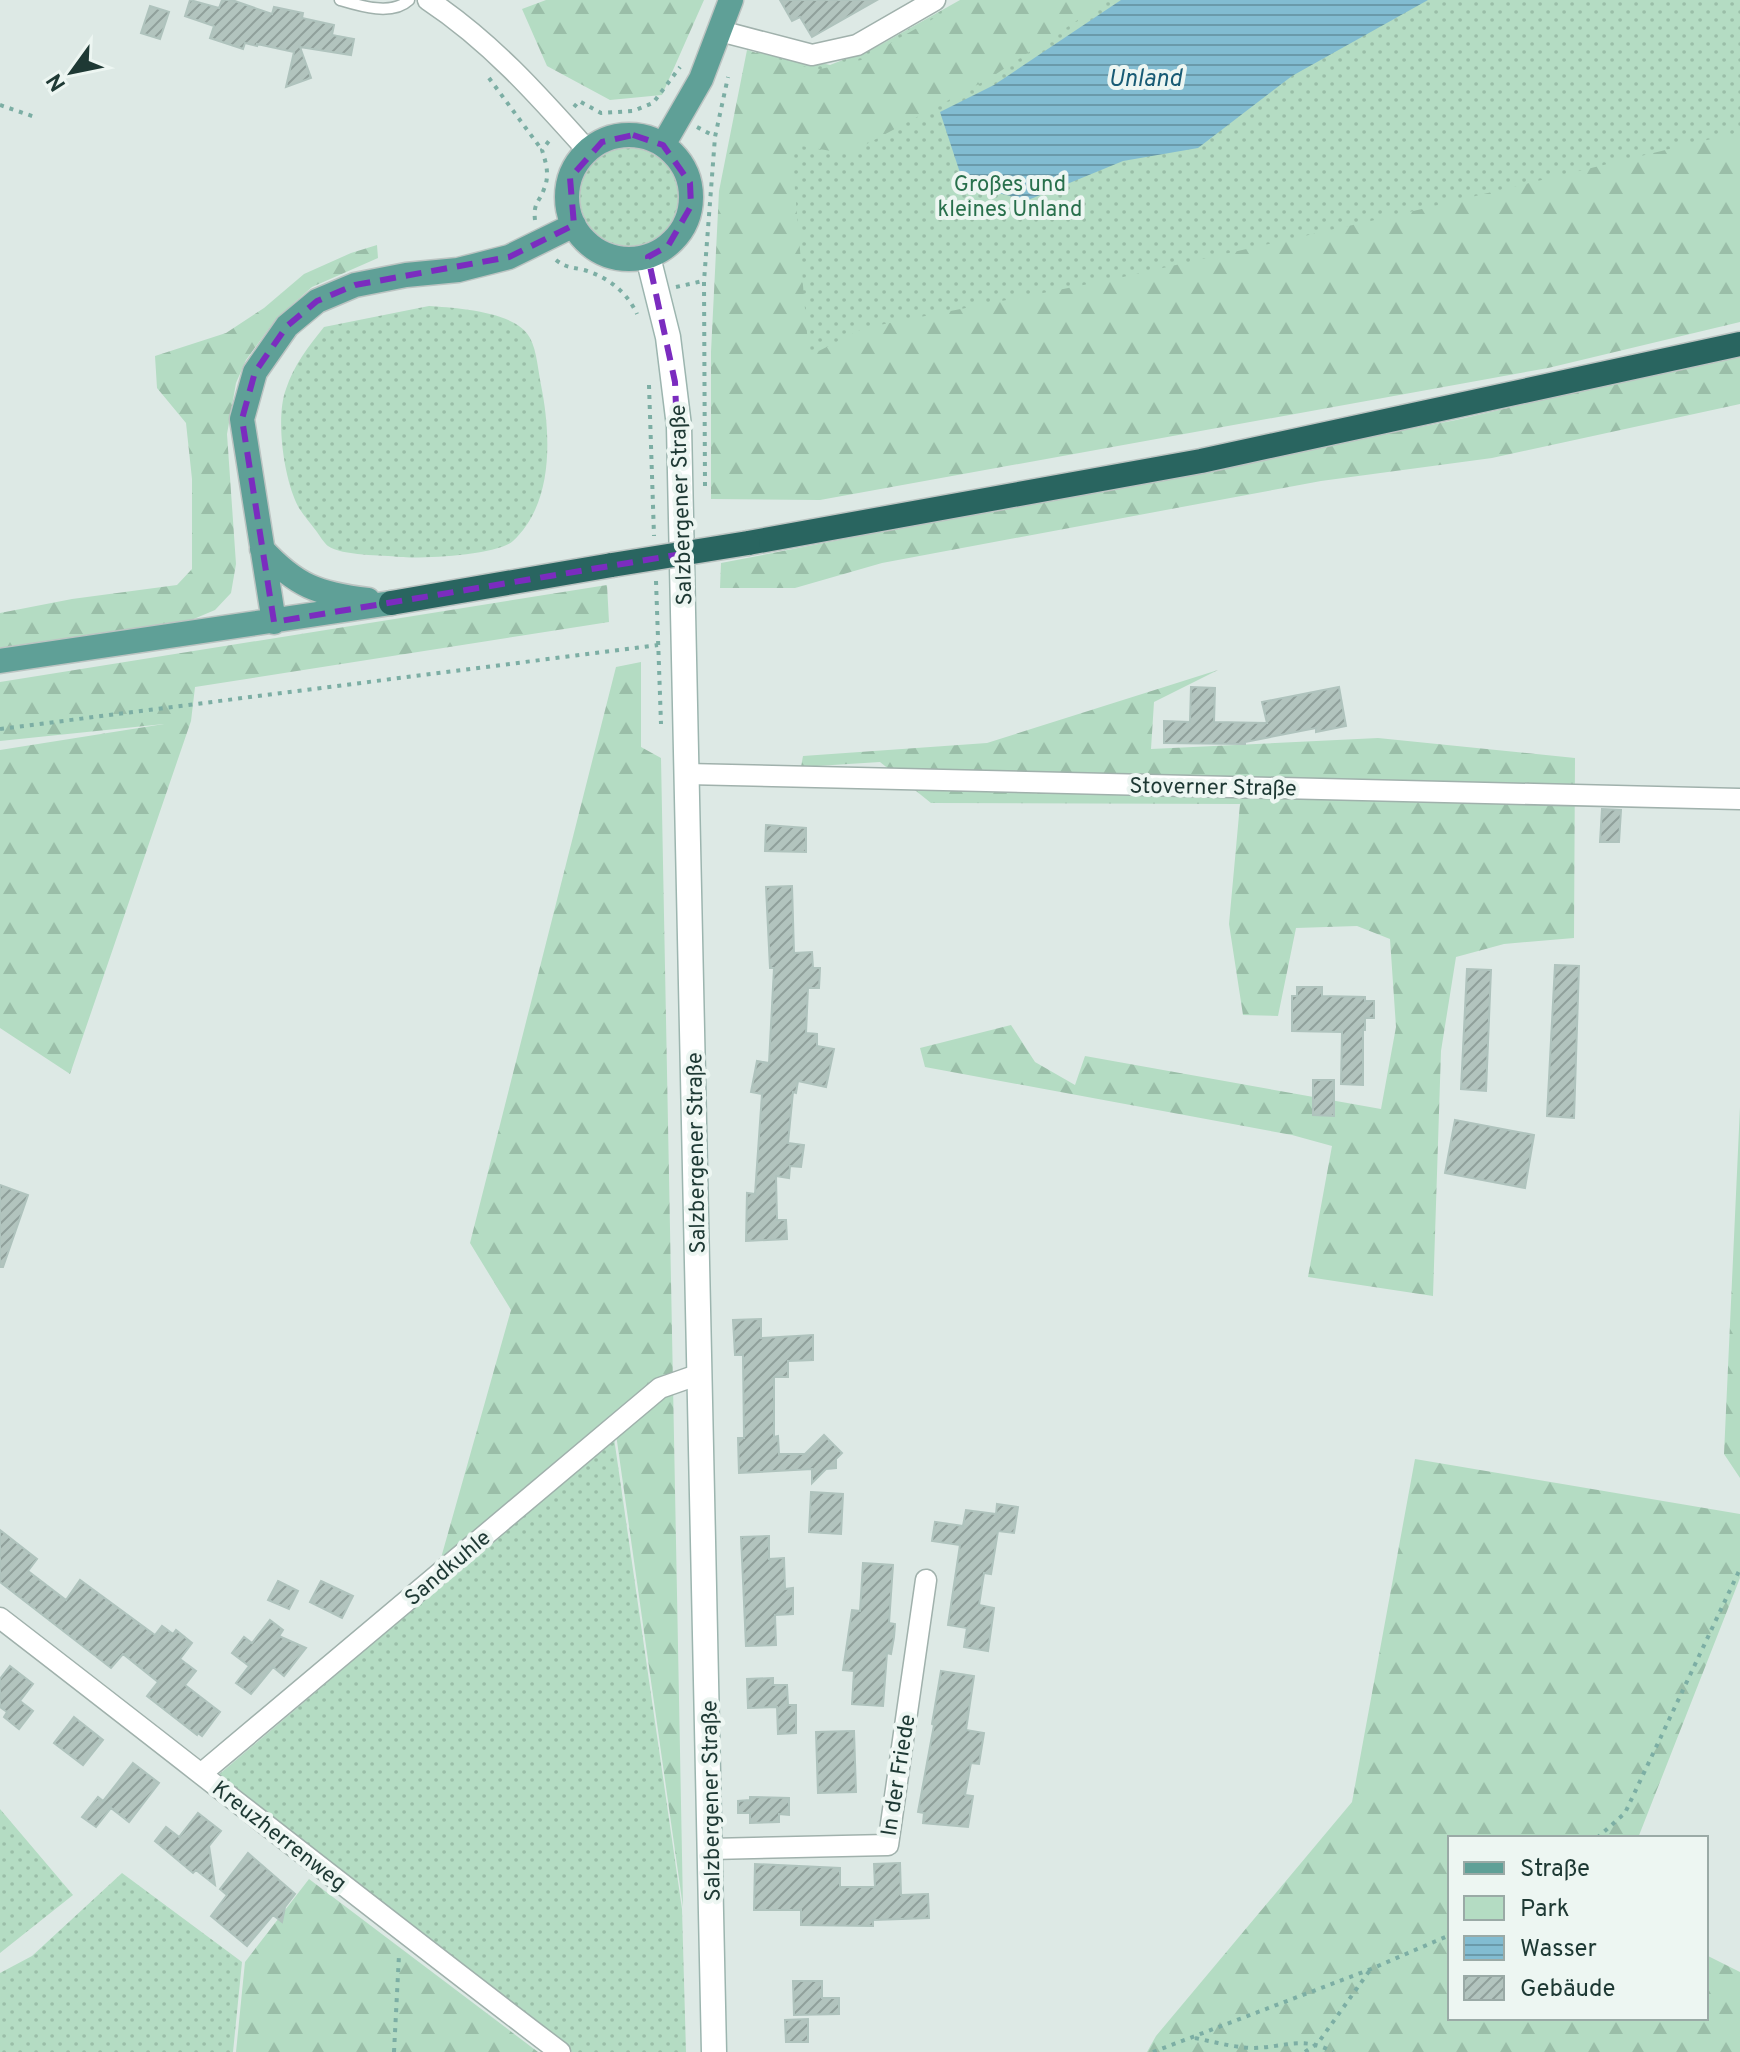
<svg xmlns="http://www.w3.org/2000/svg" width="1740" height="2052" viewBox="0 0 1740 2052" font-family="Overpass,sans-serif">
	<defs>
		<pattern id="green-dots" width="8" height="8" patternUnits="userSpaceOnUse" patternTransform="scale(2)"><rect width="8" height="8" fill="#b4dcc3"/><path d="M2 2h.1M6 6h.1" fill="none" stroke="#9abea8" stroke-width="1.8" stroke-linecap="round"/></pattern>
		<pattern id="forest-firs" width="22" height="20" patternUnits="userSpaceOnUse" patternTransform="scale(2)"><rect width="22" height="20" fill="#b4dcc3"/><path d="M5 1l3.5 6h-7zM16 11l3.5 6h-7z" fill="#9abea8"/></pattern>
		<pattern id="water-rules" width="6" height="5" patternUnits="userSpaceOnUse" patternTransform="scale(2)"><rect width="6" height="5" fill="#82bcd1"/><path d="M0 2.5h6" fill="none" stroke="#6a9aaa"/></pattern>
		<pattern id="building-hatch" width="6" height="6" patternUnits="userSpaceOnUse" patternTransform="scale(2)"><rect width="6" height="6" fill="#b2c4be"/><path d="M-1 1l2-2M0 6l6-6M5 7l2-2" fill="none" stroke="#90a09b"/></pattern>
	</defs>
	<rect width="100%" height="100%" fill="#dde9e5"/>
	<path fill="url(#green-dots)" d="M960,0H1740V221L723,388L751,67L758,48L830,65L880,45Z
		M580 197a49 49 0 1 1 98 0a49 49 0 1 1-98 0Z
		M429,306C456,308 516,311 530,338C537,351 538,371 541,385C551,435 554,503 513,541C498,555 422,559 400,557C383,555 342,556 328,546C324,543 320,536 317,532C311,524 304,516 299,508C284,481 275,418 286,389C294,365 308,347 324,327Z
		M614,1438L682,1909L686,2052H572L216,1777Z
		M0,1809L73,1895L0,1953Z
		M122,1873L242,1962L233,2052H0V1973L32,1956Z"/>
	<path fill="url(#forest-firs)" d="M546,0H704L662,95L610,100L547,66L522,9Z
		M966,0H1108L990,78L848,154L791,144L809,356L864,328L1114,279L1397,215L1740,132V322L1548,368L820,500L711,499V352L719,191L747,50L816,70L861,60Z
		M377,245L378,258L312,287L276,319L246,360L236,383L227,434L236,564L231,593L215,610L189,621L0,650V613L72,599L177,585L192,569V479L186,423L157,388L155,356L226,333L264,308L304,274L351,253Z
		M1740,354V404L1492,458L1321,481L882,563L795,588H720L721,563L1456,420Z
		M607,585L609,622L195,687L191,721L70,1074L0,1028V750L164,724L0,741V682Z
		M641,662V747L661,758L683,1907L614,1420L439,1565L511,1310L470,1243L616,667Z
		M1218,670L1154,702L1151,749L1378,738L1575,758L1574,938L1504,944L1456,957L1441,1051L1433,1296L1308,1277L1332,1146L1292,1135L925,1067L920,1048L1011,1025L1035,1062L1075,1085L1085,1056L1381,1109L1396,1027L1390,939L1357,926L1296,928L1278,1016L1243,1015L1229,924L1240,804L931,803L880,762L801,767L803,756L987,743Z
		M1740,1107V1478L1724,1454Z
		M1415,1459L1740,1514V1578L1638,1838H1450V2018H1706V1955L1740,1972V2052H1147L1156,2036L1352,1802Z
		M309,1879L538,2052H236L245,1962Z"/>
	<path fill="url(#water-rules)" d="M1121,0H1428L1292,76L1198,148L1123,161L1028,200L964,185L940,112L994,85Z"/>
	<path fill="url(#building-hatch)" stroke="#afc3bd" stroke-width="2" d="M190,0L219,8L222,0H232L272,14L274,7L303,13L302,18L334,25L332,35L354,39L351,55L300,47L311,78L286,87L294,52L257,44V46L245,43L243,49L210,38L214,26L185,16Z
		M780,0H877L812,37L800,17L792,21Z
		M150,6L169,12L160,39L141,33Z
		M1191,687L1215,688L1214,722L1267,723L1262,702L1339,687L1346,726L1316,732V728L1245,742V744L1164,743V721L1190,722Z
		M1602,809L1621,810L1619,842H1600Z
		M766,825L806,828V852L765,851Z
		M792,886L794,953L812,952L813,968H820L819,988H808L806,1033L817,1034V1046L834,1049L826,1087L798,1081L796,1093L793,1092L788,1143L804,1145L801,1167L790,1166L789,1178L776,1176L777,1220H786L787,1239L746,1241L747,1193L755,1194L762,1094L751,1092L757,1061L769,1063L774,968H770L766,887Z
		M1555,965L1579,966L1574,1118L1547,1116Z
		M1467,969L1491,970L1486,1091L1461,1089Z
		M1297,987H1322V996L1365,997V1001H1374V1018H1365V1030H1363V1085L1341,1084L1342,1032L1292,1031V996H1297Z
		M1313,1080H1334V1116L1313,1115Z
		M1455,1120L1534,1135L1525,1188L1445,1173Z
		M0,1185L28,1195L3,1267H0Z
		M761,1319V1338L813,1335V1360L788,1361V1377H774V1437L778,1436L779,1454H805L824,1435L842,1453L836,1459V1468L826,1469L812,1483V1469L739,1473L738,1438H744L743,1355H735L733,1320Z
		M811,1492L843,1494L841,1534L809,1532Z
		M997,1504L1018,1507L1014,1533L998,1531L991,1574L984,1573L979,1605L994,1608L988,1651L964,1647L967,1628L948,1625L960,1545L932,1541L935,1522L963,1526L966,1510L996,1514Z
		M0,1530L37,1559L28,1571L66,1600L80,1580L155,1635L162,1626L173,1634L176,1630L192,1643L180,1659L196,1671L185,1685L220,1712L202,1736L198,1733L197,1735L147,1696L158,1682L123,1654L111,1668L0,1582Z
		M769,1536V1559L784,1558L785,1589L793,1588V1614L775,1615L776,1645L746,1646L741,1537Z
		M863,1563L893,1565L889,1623L895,1624L894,1637L891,1654L887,1653L883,1706L852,1704L854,1671L843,1670L852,1610L860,1611Z
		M278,1581L298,1591L289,1609L268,1600Z
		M321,1581L353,1596L342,1618L310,1602Z
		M270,1620L283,1630L279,1636L306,1648L284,1676L273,1667L251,1694L236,1683L249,1666L232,1653L244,1637L252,1643Z
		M10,1666L33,1684L20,1701L33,1711L19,1729L4,1717L7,1712L0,1707V1679Z
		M941,1671L974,1676L966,1730L984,1733L979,1764L971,1763L965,1795L973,1796L968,1827L923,1823L924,1813L918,1812L934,1725L932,1724Z
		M773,1678V1685H787L788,1705H796V1733L778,1734L777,1707L748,1708L747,1679Z
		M74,1717L103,1740L83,1765L54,1743Z
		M854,1731L856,1792L818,1793L816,1732Z
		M133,1763L159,1783L129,1822L111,1808L96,1827L82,1817L98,1797L103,1801Z
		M750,1797L789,1798V1815L779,1814V1822L750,1823V1813H738V1801L750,1800Z
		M198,1813L221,1831L209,1846L215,1885L196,1870L193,1873L155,1841L166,1827L179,1837Z
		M248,1853L295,1894L285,1907L282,1922L273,1915L247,1946L211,1916L227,1895L220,1889Z
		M900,1863L901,1895L928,1894L929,1918L873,1920V1926L801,1925V1910H754L755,1864L840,1868V1887H875L874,1864Z
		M793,1981H822V1998H839V2014L794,2015Z
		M808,2019V2042H786L785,2020Z"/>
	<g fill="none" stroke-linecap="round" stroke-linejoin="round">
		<defs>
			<path id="lane" d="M340,0C360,6 392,16 409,0"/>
			<path id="street" d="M428,0C490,41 538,95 588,151
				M720,31L812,55L857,45L935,0
				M687,774L1740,799
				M0,1618C187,1762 372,1909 560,2052
				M202,1773L660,1388L700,1374
				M711,1849L888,1845L926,1580"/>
			<path id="secondary" d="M648,257L668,337L679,426L714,2052"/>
			<path id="primary" d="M567 197a62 62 0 1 1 124 0a62 62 0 1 1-124 0Z
				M663,145L701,79L731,0
				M262,549C296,586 318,594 368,600
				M274,622L242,419L255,372L287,326L317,301L355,285L406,275L458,270L509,257L574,225
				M0,661L391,603"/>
			<path id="highway" d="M748,543L1201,461L1740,344
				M391,603L612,565"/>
		</defs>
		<use href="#lane" stroke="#a0b1ac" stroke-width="13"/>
		<use href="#street" stroke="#a0b1ac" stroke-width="23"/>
		<use href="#secondary" stroke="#9cb5af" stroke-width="27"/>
		<use href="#primary" stroke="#bcc4c2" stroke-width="27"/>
		<use href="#highway" stroke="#bcc4c2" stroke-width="27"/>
		<path stroke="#7caea4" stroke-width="4" stroke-dasharray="4 6" stroke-linecap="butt" d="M489,78L542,150
			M0,105L35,117
			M574,107L579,101L601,113L633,111L653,103L680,67
			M697,127L714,136
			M535,220C533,203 539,203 544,189C550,175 546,163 542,150L552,137
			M556,260C566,268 572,267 584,270C608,277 627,292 637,314
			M676,287L703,281
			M649,385L654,536
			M705,486L704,281L715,137L728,77
			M656,581L661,724
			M0,729L658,645
			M1597,1838L1625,1813L1740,1569
			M1195,2038C1214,2042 1232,2047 1252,2048C1282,2048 1303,2035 1333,2052
			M394,2052L399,1955
			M1153,2052L1371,1969L1450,1935
			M1305,2052L1318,2043L1370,1970"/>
		<use href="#lane" stroke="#fff" stroke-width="10"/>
		<use href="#street" stroke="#fff" stroke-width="20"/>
		<use href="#secondary" stroke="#fff" stroke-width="24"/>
		<use href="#primary" stroke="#5fa097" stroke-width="24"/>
		<use href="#highway" stroke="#296560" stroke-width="24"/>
		<defs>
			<path id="highway-bridge" d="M612,565L748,543"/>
		</defs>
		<use href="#highway-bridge" stroke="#bcc4c2" stroke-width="27" stroke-linecap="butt"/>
		<use href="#highway-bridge" stroke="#296560" stroke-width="24"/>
	</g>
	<path fill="none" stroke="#7b2cbf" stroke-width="6" stroke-dasharray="16 10" stroke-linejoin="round" d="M633,135L663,145L690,183L691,206L668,246L648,257L675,382L682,554L274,622L242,419L255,372L287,326L317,301L355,285L509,257L574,225L570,178L602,142Z"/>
	<g text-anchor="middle" stroke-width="8" stroke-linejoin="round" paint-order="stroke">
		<g font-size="22" fill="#28704c" stroke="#edf6f2">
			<text x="1010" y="191">Großes und<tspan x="1010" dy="25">kleines Unland</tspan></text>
		</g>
		<g font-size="22" fill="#1e3934" stroke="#edf6f2">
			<text transform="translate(680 505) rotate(-92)" y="8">Salzbergener Straße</text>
			<text transform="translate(1213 786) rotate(1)" y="8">Stoverner Straße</text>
			<text transform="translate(695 1153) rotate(-91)" y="8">Salzbergener Straße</text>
			<text transform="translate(447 1567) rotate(-40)" y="8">Sandkuhle</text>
			<text transform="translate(897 1775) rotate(-81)" y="8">In der Friede</text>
			<text transform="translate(710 1801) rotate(-91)" y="8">Salzbergener Straße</text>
			<text transform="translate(280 1835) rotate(38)" y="8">Kreuzherrenweg</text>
		</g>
		<g font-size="24" font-style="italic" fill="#185b75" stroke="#edf6f2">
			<text x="1145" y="86">Unland</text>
		</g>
	</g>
	<rect x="1448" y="1836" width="260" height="184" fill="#edf6f2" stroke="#9aaaa6" stroke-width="2"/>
	<rect x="1464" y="1862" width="40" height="12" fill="#5fa097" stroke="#9aaaa6" stroke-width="2"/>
	<text x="1520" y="1876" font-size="24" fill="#1e3934">Straße</text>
	<rect x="1464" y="1896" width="40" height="24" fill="#b4dcc3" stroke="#9aaaa6" stroke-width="2"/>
	<text x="1520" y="1916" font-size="24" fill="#1e3934">Park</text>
	<rect x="1464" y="1936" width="40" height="24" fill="url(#water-rules)" stroke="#9aaaa6" stroke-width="2"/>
	<text x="1520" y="1956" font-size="24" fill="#1e3934">Wasser</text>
	<rect x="1464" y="1976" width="40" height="24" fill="url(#building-hatch)" stroke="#9aaaa6" stroke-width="2"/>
	<text x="1520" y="1996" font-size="24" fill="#1e3934">Gebäude</text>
	<g transform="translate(72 72) rotate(237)" stroke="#edf6f2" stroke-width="6" paint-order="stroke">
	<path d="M0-6L14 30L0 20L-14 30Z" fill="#1e3934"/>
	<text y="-12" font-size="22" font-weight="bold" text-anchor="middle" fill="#1e3934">N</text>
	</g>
</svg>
